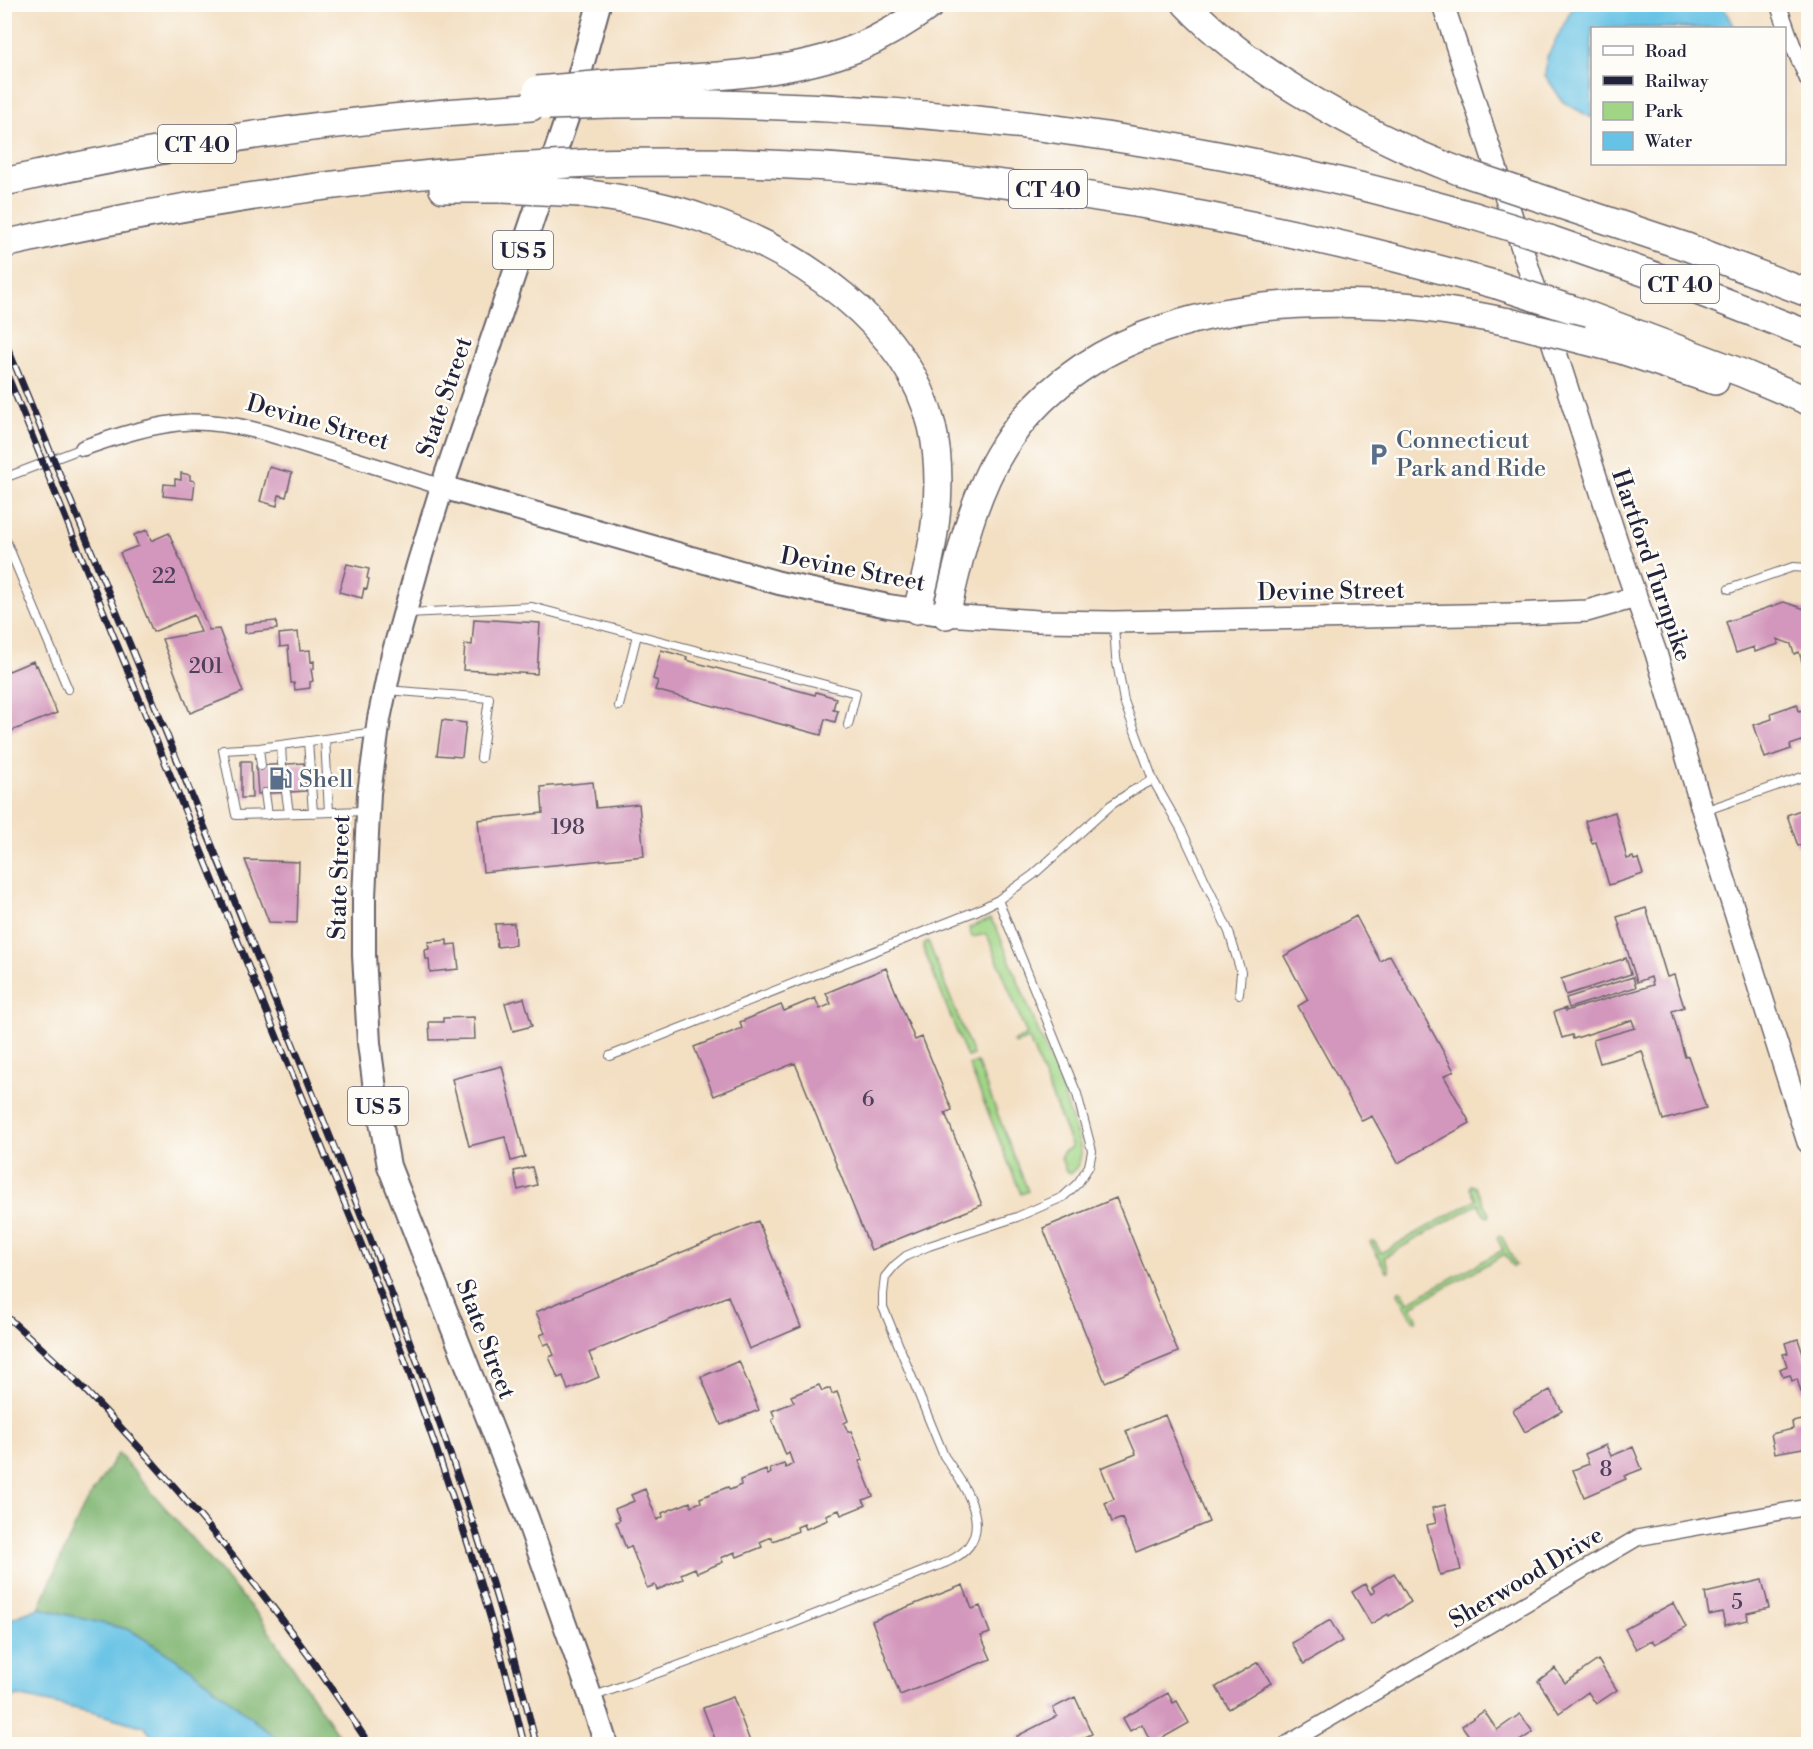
<svg xmlns="http://www.w3.org/2000/svg" width="1813" height="1749" viewBox="0 0 1813 1749" font-family="'Libre Bodoni',serif">
	<rect width="100%" height="100%" fill="#fdfcf7"/>
	<filter id="ink" filterUnits="userSpaceOnUse"><feTurbulence type="fractalNoise" baseFrequency=".0167" numOctaves="2"/><feDisplacementMap in="SourceGraphic" scale="12" xChannelSelector="R" yChannelSelector="G"/><feConvolveMatrix kernelMatrix="1 2 1 2 8 2 1 2 1" color-interpolation-filters="sRGB"/></filter>
	<filter id="wash" filterUnits="userSpaceOnUse"><feTurbulence type="fractalNoise" baseFrequency=".008" numOctaves="4" result="noise"/><feDisplacementMap in="SourceGraphic" scale="24" xChannelSelector="R" yChannelSelector="G"/><feGaussianBlur stdDeviation="1.35" result="paint"/><feColorMatrix in="noise" values="0 0 0 0 0 0 0 0 0 0 0 0 0 0 0 0 0 1.4 0 .05"/><feComposite in="paint" operator="in"/></filter>
	<g filter="url(#wash)">
		<rect width="100%" height="100%" fill="#f3dfc2"/>
		<path fill="#a0d585" stroke="#617c60" stroke-width="1.5" d="M990,919L997,929L1061,1087L1080,1145L1081,1154L1079,1163L1074,1171L1070,1173L1066,1171L1061,1158L1063,1152L1072,1147L1029,1039L1015,1044L1013,1042L1027,1035L987,934L972,937L969,928Z
			M928,941L973,1055L967,1057L924,950V945Z
			M977,1062L1028,1191L1021,1194L969,1065Z
			M1471,1185L1475,1187L1489,1214V1217L1485,1215L1478,1204L1384,1257L1389,1268V1271H1386L1370,1242L1374,1241L1381,1253L1476,1200L1470,1188Z
			M1499,1235L1502,1237L1516,1265L1513,1266L1505,1254L1411,1306L1417,1318L1416,1321L1413,1320L1398,1293L1399,1290L1402,1291L1408,1302L1503,1250L1497,1238Z"/>
		<path fill="#80b672" stroke="#516c56" stroke-width="1.5" d="M118,1453L262,1620L344,1744H283L190,1668L130,1630L39,1608L83,1508Z"/>
		<path fill="#67c3e5" stroke="#447290" stroke-width="1.5" d="M1574,5H1722L1729,16L1735,28H1592V118L1563,102L1545,75L1547,57Z
			M39,1608L130,1630L190,1668L283,1744H159L145,1727L91,1712L18,1696L5,1702V1621Z"/>
		<g id="blocks">
			<path fill="#d396bc" d="M269,467L292,473L286,497L279,495L277,506L260,501Z
				M181,473L190,475V480L195,481L193,499L163,496L164,484L175,485V479L181,480Z
				M147,530L151,541L169,533L209,630L219,629L243,692L190,713L162,639L201,632L194,615L153,632L120,553L138,546L134,535Z
				M347,564L369,569L367,578L369,579L367,589L364,588L362,598L339,592Z
				M1784,602L1808,610V681L1799,652L1794,654L1791,644L1777,639L1779,644L1755,652L1754,647L1736,653L1726,622Z
				M474,619L540,623L537,674L463,670L465,644L472,645Z
				M276,621L277,629L245,633V624Z
				M298,632L300,651L310,650L311,662L314,661V669H311L313,681L310,682V688L295,690L294,683H291L288,646L280,647L279,634Z
				M661,650L687,657L686,660L815,695L816,692L836,698L833,710L838,711L835,722L825,719L821,735L655,690L658,681L653,679Z
				M4,661L9,671L33,661L35,666L37,665L57,713L4,734Z
				M1808,703V739L1790,745L1791,749L1765,758L1754,725L1772,719L1771,713L1797,704L1799,711L1806,709Z
				M442,720L466,723L462,757L437,755Z
				M241,761H251L252,798H241Z
				M304,763L306,791L258,794L256,766Z
				M593,782L596,808L639,804L644,856L483,872L478,820L543,813L541,787Z
				M1808,807V842L1798,846L1787,815Z
				M1615,812L1627,859L1633,857L1634,860L1638,859L1643,874L1609,885L1596,842L1592,843L1585,821Z
				M245,860L299,862L297,923L269,922Z
				M1646,908L1667,977L1674,975L1684,1007L1672,1011L1685,1057L1688,1056L1706,1108L1663,1120L1642,1051L1600,1063L1593,1040L1635,1028L1632,1020L1573,1039L1572,1035L1562,1038L1554,1012L1566,1008V1011L1653,985L1651,977L1637,982L1617,917Z
				M1356,916L1380,961L1390,955L1454,1071L1444,1076L1470,1123L1398,1163L1372,1116L1362,1121L1298,1006L1308,1000L1284,956Z
				M514,923L515,945L497,947L495,924Z
				M447,940V945L456,944L459,969L430,972L429,959H426L425,950L429,949L428,942Z
				M1626,958L1631,974L1566,995L1561,979Z
				M886,968L915,1040L922,1037L952,1110L945,1113L982,1205L871,1250L795,1063L714,1096L694,1047L742,1028L740,1022L781,1005L784,1011L815,998L820,1009L831,1004L826,993Z
				M1633,977L1636,987L1569,1008L1566,998Z
				M524,998L532,1026L513,1031L505,1003Z
				M474,1017L475,1039L430,1040L429,1022H443V1018Z
				M502,1066L525,1157L511,1161L505,1137L469,1146L452,1079Z
				M532,1167L537,1185L518,1190L514,1171Z
				M1116,1198L1178,1352L1105,1382L1043,1228Z
				M758,1221L801,1327L749,1349L728,1296L589,1353L599,1377L568,1390L563,1376L558,1378L549,1357L554,1355L549,1343L544,1345L540,1335L545,1333L536,1312Z
				M1798,1339L1805,1360L1808,1359V1389L1801,1392L1797,1379L1792,1381L1790,1375L1783,1377L1780,1369L1787,1366L1783,1354L1788,1353L1785,1343Z
				M739,1361L759,1410L721,1425L701,1377Z
				M819,1385L822,1391L830,1388L832,1394L837,1392L848,1421L844,1423L848,1432L851,1431L863,1460L859,1461L873,1496L863,1500L866,1505L841,1515L839,1510L826,1515L828,1520L806,1529L804,1524L797,1527L798,1531L773,1541L771,1537L760,1542L762,1547L737,1557L735,1552L721,1558L723,1562L697,1573L695,1568L681,1574L683,1579L657,1590L655,1585L647,1588L631,1546L626,1548L616,1522L620,1520L615,1509L634,1501L631,1495L645,1489L657,1520L663,1517L662,1513L690,1502L691,1506L701,1502L700,1498L728,1487L730,1490L741,1485L740,1480L766,1470L768,1475L771,1473L770,1469L784,1464L786,1468L793,1464L789,1453L786,1455L772,1420L775,1418L772,1411L794,1402L791,1396Z
				M1550,1390L1562,1411L1525,1432L1513,1410Z
				M1165,1415L1209,1522L1136,1552L1122,1518L1112,1522L1105,1503L1114,1499L1101,1468L1136,1454L1126,1431Z
				M1808,1419V1447L1775,1453L1771,1434L1793,1429L1792,1422Z
				M1606,1445L1611,1456L1633,1447L1642,1469L1624,1476L1626,1479L1584,1497L1573,1470L1589,1464L1585,1454Z
				M1445,1505L1461,1570L1440,1575L1427,1525L1436,1523L1432,1508Z
				M1394,1573L1411,1602L1389,1616L1388,1614L1371,1624L1352,1592L1365,1584L1371,1594L1375,1592L1372,1587Z
				M1762,1580L1769,1608L1747,1613L1748,1620L1725,1625L1722,1612L1709,1615L1705,1593Z
				M963,1585L972,1609L980,1606L990,1633L981,1636L991,1659L900,1695L872,1621Z
				M1673,1603L1686,1627L1655,1644L1652,1640L1636,1649L1625,1629Z
				M1330,1620L1342,1641L1304,1664L1292,1643Z
				M1598,1660L1617,1690L1596,1704L1588,1692L1559,1713L1538,1681L1555,1668L1565,1683Z
				M1258,1662L1271,1683L1229,1709L1216,1687Z
				M1168,1693L1173,1703L1177,1701L1189,1723L1152,1744L1142,1724L1130,1731L1123,1718Z
				M733,1697L751,1744H717L703,1708Z
				M1075,1697L1092,1734L1070,1744L1068,1740L1059,1744H1021L1017,1736L1057,1716L1053,1708Z
				M1484,1711L1497,1730L1520,1714L1533,1732L1515,1744H1475L1462,1726Z"/>
		</g>
	</g>
	<g filter="url(#ink)">
		<use href="#blocks" fill-opacity="0" stroke="#6b646a" stroke-width="1.5"/>
		<g fill="none" stroke-linecap="round" stroke-linejoin="round">
			<defs>
				<path id="service" d="M4,478L83,448
					M4,536L68,689
					M1729,589L1793,567L1808,568
					M408,613L532,607L856,693L848,725
					M1114,624L1116,657L1124,701L1153,780L1181,829L1229,932L1241,972L1239,994
					M386,690L489,698L481,758
					M619,706L637,635
					M325,739L329,812
					M308,741L313,813
					M281,745L282,764
					M259,748L261,766
					M286,792L289,813
					M265,793L268,815
					M365,811L236,815L223,750L259,748L375,732
					M1704,811L1808,775
					M610,1056L976,911L998,900L1033,875L1111,805L1132,791L1153,780
					M592,1697L773,1631L947,1562C1001,1538 967,1489 944,1456L883,1307V1294L885,1277L895,1265L906,1256L929,1246L1017,1217L1063,1197L1078,1183L1089,1166L1092,1151L1077,1094L998,900"/>
				<path id="minor" d="M1778,4L1793,46L1808,80
					M83,448C117,436 153,424 190,422C232,421 275,435 315,448C358,460 400,474 442,487
					M1287,1744L1637,1538L1808,1507"/>
				<path id="secondary" d="M1443,4L1621,554L1656,653L1703,812L1808,1142
					M946,615L1038,621L1114,622L1514,614L1587,611L1636,597"/>
				<path id="primary" d="M599,4L570,109L442,487L418,565L391,662L379,719L369,793L364,897V955L369,1043L375,1089L389,1166L527,1518L591,1698L606,1744
					M442,487L779,583L888,606L935,613"/>
				<path id="motorway" d="M1186,4C1219,39 1258,67 1299,92C1350,123 1403,150 1459,171
					M617,83C695,77 783,77 857,48C883,37 909,21 932,4
					M610,104C907,99 1188,135 1474,216
					M590,163C642,162 694,161 747,163C1001,172 1252,216 1497,285
					M4,182C178,142 354,117 531,107
					M443,189H503
					M580,193C621,198 665,205 704,219C798,251 907,324 932,426C946,487 933,552 917,610
					M1534,196L1687,247L1808,293
					M1549,239L1692,289L1808,334
					M4,244C171,205 340,180 511,167
					M1571,309L1742,373L1808,401
					M1582,340L1621,350L1715,381
					M946,615C959,559 972,497 1003,448C1080,326 1236,298 1370,304C1417,305 1463,313 1509,322"/>
			</defs>
			<use href="#service" stroke="#6b646a" stroke-width="10"/>
			<use href="#minor" stroke="#6b646a" stroke-width="18"/>
			<use href="#secondary" stroke="#6b646a" stroke-width="24"/>
			<use href="#primary" stroke="#6b646a" stroke-width="26"/>
			<use href="#motorway" stroke="#6b646a" stroke-width="30"/>
			<use href="#service" stroke="#fff" stroke-width="8"/>
			<use href="#minor" stroke="#fff" stroke-width="15"/>
			<use href="#secondary" stroke="#fff" stroke-width="21"/>
			<use href="#primary" stroke="#fff" stroke-width="22"/>
			<use href="#motorway" stroke="#fff" stroke-width="27"/>
			<defs>
				<path id="rail" d="M4,339C105,584 206,828 305,1074C393,1293 481,1514 536,1744
					M4,367L369,1263C428,1421 485,1580 524,1744
					M4,1314C30,1338 57,1361 81,1386C188,1495 286,1616 369,1744"/>
			</defs>
			<use href="#rail" stroke="#22223b" stroke-width="7"/>
			<use href="#rail" stroke="#fdfcf7" stroke-width="4.5" stroke-dasharray="14" stroke-linecap="butt"/>
			<defs>
				<path id="motorway-bridge" d="M537,90L617,83
					M548,106L610,104
					M511,167L590,163
					M1459,171L1534,196
					M503,189L580,193
					M1474,216L1549,239
					M1497,285L1571,309
					M1509,322L1582,340"/>
			</defs>
			<use href="#motorway-bridge" stroke="#6b646a" stroke-width="30" stroke-linecap="butt"/>
			<use href="#motorway-bridge" stroke="#fff" stroke-width="27"/>
		</g>
	</g>
	<defs>
		<symbol id="parking-bare" viewBox="-9 -9 18 18"><path d="M-3.5-5.5H1a3.5 3.5 0 0 1 0 7H-1V5.5H-3.5ZM-1-3.4V-.6H.8a1.4 1.4 0 0 0 0-2.8Z" fill="#5c6f8a" stroke="#fdfcf7" stroke-width="2.5" paint-order="stroke"/></symbol>
		<symbol id="fuel-bare" viewBox="-9 -9 18 18"><path d="M-5.5-6h7V0h2V4h1.3V-2.5L3-4.5l.8-.8L6-3V5H2.5V1h-1V6h-7ZM-4.2-4.7v3.2H.2V-4.7Z" fill="#5c6f8a" stroke="#fdfcf7" stroke-width="2.5" paint-order="stroke"/></symbol>
	</defs>
	<g fill-rule="evenodd">
		<use href="#parking-bare" x="1362" y="438" width="33" height="33"/>
		<use href="#fuel-bare" x="264" y="762" width="33" height="33"/>
	</g>
	<g text-anchor="middle" stroke-width="5" stroke-linejoin="round" paint-order="stroke">
		<g font-size="21" fill="#4e3f5b">
			<text x="164" y="583">22</text>
			<text x="206" y="673">201</text>
			<text x="568" y="834">198</text>
			<text x="868" y="1106">6</text>
			<text x="1606" y="1476">8</text>
			<text x="1737" y="1609">5</text>
		</g>
		<g fill="#fdfcf7" stroke="#646373" stroke-width="1.5">
			<rect x="158" y="125" width="78" height="38" rx="4.5"/>
			<rect x="1009" y="170" width="78" height="38" rx="4.5"/>
			<rect x="493" y="231" width="60" height="38" rx="4.5"/>
			<rect x="1641" y="265" width="78" height="38" rx="4.5"/>
			<rect x="348" y="1087" width="60" height="38" rx="4.5"/>
		</g>
		<g font-size="22" font-weight="bold" fill="#22223b">
			<text x="197" y="152">CT 40</text>
			<text x="1048" y="197">CT 40</text>
			<text x="523" y="258">US 5</text>
			<text x="1680" y="292">CT 40</text>
			<text x="378" y="1114">US 5</text>
		</g>
		<g font-size="24" fill="#22223b" stroke="#fdfcf7">
			<text transform="translate(444 397) rotate(-71)" y="8">State Street</text>
			<text transform="translate(318 422) rotate(16)" y="8">Devine Street</text>
			<text transform="translate(1652 565) rotate(71)" y="8">Hartford Turnpike</text>
			<text transform="translate(853 569) rotate(11)" y="8">Devine Street</text>
			<text transform="translate(1331 591) rotate(-1)" y="8">Devine Street</text>
			<text transform="translate(339 877) rotate(-88)" y="8">State Street</text>
			<text transform="translate(486 1339) rotate(69)" y="8">State Street</text>
			<text transform="translate(1526 1577) rotate(-31)" y="8">Sherwood Drive</text>
		</g>
		<g font-size="24" fill="#4e5e75" stroke="#fdfcf7" text-anchor="start">
			<text x="1396" y="448">Connecticut<tspan x="1396" dy="28">Park and Ride</tspan></text>
			<text x="299" y="787">Shell</text>
		</g>
	</g>
	<rect width="1813" height="1749" fill="none" stroke="#fdfcf7" stroke-width="24"/>
	<rect x="1591" y="27" width="195" height="138" fill="#fdfcf7" stroke="#a5a5ac" stroke-width="1.5"/>
	<rect x="1603" y="46" width="30" height="9" fill="#ffffff" stroke="#a5a5ac" stroke-width="1.5"/>
	<text x="1645" y="57" font-size="18" fill="#22223b">Road</text>
	<rect x="1603" y="76" width="30" height="9" fill="#22223b" stroke="#a5a5ac" stroke-width="1.5"/>
	<text x="1645" y="87" font-size="18" fill="#22223b">Railway</text>
	<rect x="1603" y="102" width="30" height="18" fill="#a0d585" stroke="#a5a5ac" stroke-width="1.5"/>
	<text x="1645" y="117" font-size="18" fill="#22223b">Park</text>
	<rect x="1603" y="132" width="30" height="18" fill="#67c3e5" stroke="#a5a5ac" stroke-width="1.5"/>
	<text x="1645" y="147" font-size="18" fill="#22223b">Water</text>
</svg>
